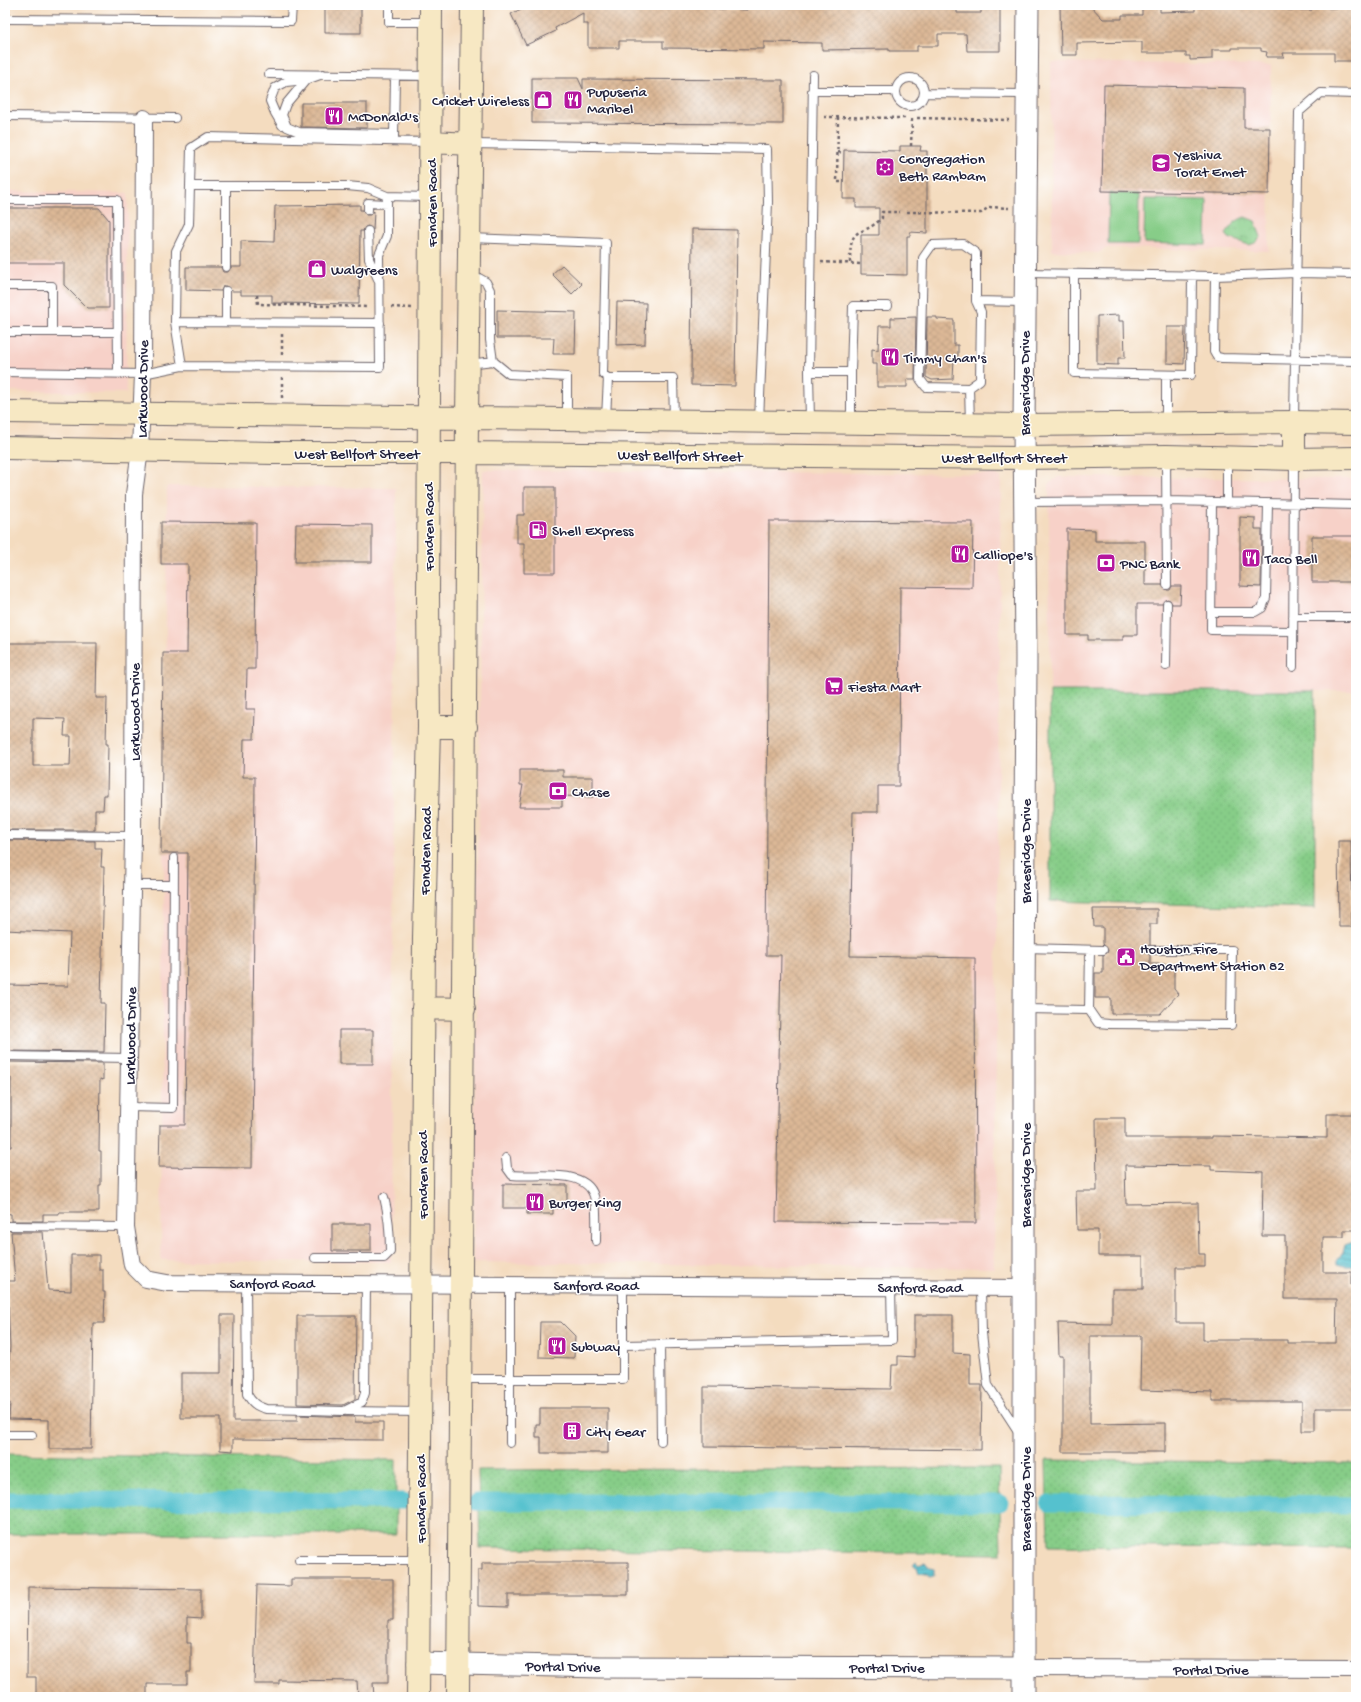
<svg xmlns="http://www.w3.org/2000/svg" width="1361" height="1702" viewBox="0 0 1361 1702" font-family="'Gochi Hand',sans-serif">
	<defs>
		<pattern id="grass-dots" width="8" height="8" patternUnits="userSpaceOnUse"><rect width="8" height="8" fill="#87cd88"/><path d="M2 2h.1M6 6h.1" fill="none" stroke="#74b076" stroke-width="1.8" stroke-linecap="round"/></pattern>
		<pattern id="park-crowns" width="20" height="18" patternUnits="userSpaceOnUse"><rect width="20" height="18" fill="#87cd88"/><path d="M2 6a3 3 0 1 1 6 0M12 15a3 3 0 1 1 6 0" fill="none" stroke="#74b076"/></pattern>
		<pattern id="water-rules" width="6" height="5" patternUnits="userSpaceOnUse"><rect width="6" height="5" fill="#55c1ce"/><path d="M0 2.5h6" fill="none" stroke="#469ca8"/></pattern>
		<pattern id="building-cross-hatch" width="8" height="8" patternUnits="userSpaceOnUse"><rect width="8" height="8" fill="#dcb896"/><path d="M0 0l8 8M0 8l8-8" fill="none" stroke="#bc9e82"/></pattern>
	</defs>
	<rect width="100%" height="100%" fill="#fff"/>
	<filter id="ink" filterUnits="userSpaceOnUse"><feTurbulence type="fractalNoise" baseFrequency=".025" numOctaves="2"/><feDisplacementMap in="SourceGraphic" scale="8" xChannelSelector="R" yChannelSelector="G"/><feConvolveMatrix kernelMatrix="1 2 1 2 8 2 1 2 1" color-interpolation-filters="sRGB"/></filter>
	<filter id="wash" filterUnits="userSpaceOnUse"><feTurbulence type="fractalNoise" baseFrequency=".012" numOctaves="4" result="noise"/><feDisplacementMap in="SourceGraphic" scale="16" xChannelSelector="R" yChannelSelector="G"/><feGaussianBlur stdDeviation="0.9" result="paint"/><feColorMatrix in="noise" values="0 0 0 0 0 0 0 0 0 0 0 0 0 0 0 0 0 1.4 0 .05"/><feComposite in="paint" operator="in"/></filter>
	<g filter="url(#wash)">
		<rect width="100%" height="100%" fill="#f4dcbf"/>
		<path fill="#f7d1c8" d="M1051,62L1271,65L1269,251L1107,248L1098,253L1052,251Z
			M5,191L128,193L126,393L5,391Z
			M483,470L995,474L1001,477L994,1268L473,1262Z
			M1058,477L1356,479V691H1050L1049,484Z
			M167,486L396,488L391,1262L161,1260Z"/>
		<path fill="url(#grass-dots)" stroke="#547862" d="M1050,691H1315V908L1050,901Z
			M5,1454L396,1460V1534H5Z
			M1046,1460L1356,1463V1549L1048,1546Z
			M999,1468L1001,1554L480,1548L478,1470Z"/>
		<path fill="url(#park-crowns)" stroke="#547862" d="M1245,217L1255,221L1261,237L1255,243L1249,245L1229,238L1226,234C1231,225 1236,220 1245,217Z"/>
		<path fill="#87cd88" stroke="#547862" d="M1109,193L1139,194L1138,244H1108Z
			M1145,199L1207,200L1206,245L1144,243Z"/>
		<path fill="url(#water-rules)" stroke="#3c7284" d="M1356,1241V1266H1345L1337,1264V1260L1343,1253L1345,1245Z
			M916,1562L918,1565L925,1563L929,1568L934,1569V1576L929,1577L927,1574L919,1573L917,1567L913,1565Z"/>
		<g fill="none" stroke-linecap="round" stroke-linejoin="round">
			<path stroke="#55c1ce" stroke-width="17" d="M5,1500L404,1501
				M476,1502L1000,1503
				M1049,1503L1356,1505"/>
		</g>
		<g id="blocks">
			<path fill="url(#building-cross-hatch)" fill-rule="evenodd" d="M325,5H361V33H325Z
				M529,5H692V8L747,10V5H957V13H981V5H1000V51H967L966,34H938V46H917V51H889V49L822,50V43L764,42V49L663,48V41H619V48H588V24H583V13L555,28L556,31L526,45L511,14Z
				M1060,5H1090L1103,19H1122V15H1142V6H1160V12L1195,11V5H1250V8H1287V10H1312V5H1328V8H1356V61H1334V53H1283L1284,57H1266L1267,52L1261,51V48H1232V50H1212V59L1190,60V56H1186V53H1142V42L1077,43V55H1061Z
				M532,78H578L583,89V79L783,80V124L532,123Z
				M1104,85L1244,88V128H1270L1269,194L1102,191Z
				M301,103H367V128L301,127Z
				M900,146H921L920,151H927V233L910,232V236H907V275L861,274V235H879V208H856V199H843L844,150L900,151Z
				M360,205V210H363L366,215H370L374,211L373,230L368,226L365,227L363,231H360L359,304L272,303V295H241V291H232L226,286H223L221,291L186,290V267H221L223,272H228L231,267H241V241L274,242L275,206Z
				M5,208H99L109,220V308H87L64,285V263H5Z
				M692,229L737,230L735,386L691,385Z
				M562,265L582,284L572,294L552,274Z
				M617,302L646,303L645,344L616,345Z
				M497,310L576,312L575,354H553L554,338H497Z
				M1119,315V321H1124L1125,358H1118V365L1097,364V316Z
				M916,317L915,379H907V387H877V364H872V349L878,350L879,326H891V318Z
				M927,317H937V319L954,320V345H958V358H954L953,379L932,380L926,377Z
				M1167,327H1185L1184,364L1167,363Z
				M524,487H555V573H524V543H517V515H524Z
				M1240,517L1255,518V529H1262L1261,587L1240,586Z
				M769,521L973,522L972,588L900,587L899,786H878V812H853L850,956L975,958L976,1223L776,1222L781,955H766Z
				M161,522L256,523L255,669H247L246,709H255L254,739H244L243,777H255L252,1168L159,1167L160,1125H185L188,853H161L163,653H187L188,564H161Z
				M296,524L372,525V562H295Z
				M1067,529L1095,530V541H1145V585H1162L1167,590H1170L1172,586H1181L1180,604H1172L1170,600L1167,599L1162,604H1137V635H1123V640H1088V635H1067Z
				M1312,536H1356V582H1312Z
				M5,643H97L96,698H107L106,744H108L107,795H104L103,810H95V830H5ZM33,718L65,719L64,736H71L70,766H33Z
				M520,770H563V777H593V797L562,796V807H519L523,785H520Z
				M5,840L95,841V848H102L101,867H104L101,1003H105L104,1052L5,1051V985L68,986L70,933L5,930Z
				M1338,841H1351L1352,927H1339Z
				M1093,909H1157V924H1150V945L1145,947V950L1150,955V964H1174V989L1178,994L1160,1014H1111V998H1095V973H1103V955L1107,953L1108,950L1103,944V927H1094Z
				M339,1030H373V1064H339Z
				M5,1062L103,1063V1080L100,1079L99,1151H101V1185H99V1212H59V1214H43V1221H11V1214L5,1213V1147H11V1078H5Z
				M1327,1114H1356V1230H1344V1237H1323V1272H1351V1285H1356V1408H1315V1431H1302V1401H1212V1392L1140,1390L1141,1336H1090V1424L1165,1423V1452H1063V1356H1059L1058,1323L1112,1324V1289H1143V1256H1098V1230H1077L1076,1191H1097L1096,1118H1125V1138H1212V1136L1327,1138ZM1125,1165L1211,1166V1170L1263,1172L1262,1236H1285V1299H1337L1336,1343H1287V1340H1203V1323H1176V1267H1205V1254H1199L1198,1203L1126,1204Z
				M503,1184L567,1185V1208H553V1214H527V1208H503Z
				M332,1224H371V1251H332Z
				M11,1232H43L48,1290L71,1291V1255H99V1270H103V1292H105L104,1323H93L91,1449H49V1420L9,1419L10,1403H6L10,1347L7,1281H15Z
				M221,1315H234L233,1421H297V1415L355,1417V1422H383V1440L233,1439V1451L220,1450V1418H181V1373H221Z
				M914,1315H953V1353L970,1354V1385H982L981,1450L704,1447V1387L891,1389L892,1365H898V1356L914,1357Z
				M297,1316H356L355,1399L343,1405L297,1404Z
				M540,1322H561L575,1336L574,1358L539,1357Z
				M540,1408H608V1453H541V1437H536V1424H540Z
				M517,1562H628V1595H508V1607L478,1606V1570H482V1563H517Z
				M291,1579H393V1620H388V1683H373L374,1697H358L357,1681L279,1680V1684H254L257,1585L291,1586Z
				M28,1587L201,1589V1619L187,1618V1643H191V1672H187V1684H147V1697H36V1677H27Z"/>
		</g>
	</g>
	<g filter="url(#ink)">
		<use href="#blocks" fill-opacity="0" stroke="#6c6369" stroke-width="1"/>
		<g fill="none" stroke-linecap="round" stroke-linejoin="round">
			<defs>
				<path id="service" d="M389,5V22H429
					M5,19L291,21L292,5
					M269,74L431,76
					M323,74L306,80L286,104L282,115L287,127L299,132L394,134
					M896 92a14 14 0 1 1 28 0a14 14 0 1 1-28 0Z
					M812,91H896
					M924,93L1027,94
					M5,116L175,118
					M282,125L275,113L270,101L275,88L286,82L306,80
					M394,138L395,76
					M472,144L767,149L768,202L759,421
					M190,186H347L368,188L387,196L430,197
					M5,200H117L118,373
					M368,210V203L387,204
					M368,231L369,259L378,279
					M470,238L606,243L603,374L608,378
					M226,267V186
					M1025,273L1215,276L1296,273L1356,274
					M1074,274V373L1191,375L1192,275
					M1215,276L1214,352L1217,357L1222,358L1356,361
					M469,278H479L486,282L490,290V340L493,361L509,374L567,377V418
					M5,286H52V332
					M976,301L1024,302
					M175,322L380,323
					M226,322V291
					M5,332H118
					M469,364L493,361
					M182,366L175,322L176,251L189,224L191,148L208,137L430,142
					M5,372L143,374L182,366L380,367L379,255L387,236V196
					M809,372H851V422
					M851,372L853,306H888
					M1166,375V422
					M969,388L926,387L920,379L923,258L932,245L963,244L976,253V301L981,312L980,380L969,388L970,423
					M606,418L608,378H673L674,420
					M810,421L809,372L813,75
					M1294,421L1299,112L1321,93L1356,94
					M1166,457L1167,585
					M1025,502L1167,501L1356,505
					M1212,502L1211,630L1293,631
					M1227,503V458
					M1211,612H1255L1262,608L1266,598L1268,504
					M1293,617H1356
					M1166,666L1167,604
					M1293,667L1294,459
					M5,835L133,836
					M132,885H174
					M1024,948L1103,950
					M1025,1009L1089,1010L1098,1023L1109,1024L1231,1025L1232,950H1150
					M1089,1010L1090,950
					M5,1056L129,1058
					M128,1107L173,1108L174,858
					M506,1158L507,1168L512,1175C537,1178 591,1166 595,1201C597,1214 596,1228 596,1241
					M5,1226L126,1227
					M315,1258H384L390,1252C390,1232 389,1216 384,1197
					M246,1283L247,1394C252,1403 256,1406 266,1409L344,1411L362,1402L365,1393L366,1284
					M510,1284V1443
					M981,1288L982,1333L988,1385L1018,1431
					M660,1344L661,1441
					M623,1345L892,1340L891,1287
					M462,1379H623V1285
					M347,1411L419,1412
					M5,1435H32
					M299,1560H418"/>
				<path id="minor" d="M144,118L143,374L140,450L134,494L133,836L126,1227L132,1265L146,1279L167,1283L1025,1288
					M1024,1668L1356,1669"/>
				<path id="tertiary" d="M418,1663L600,1667L1024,1668
					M1024,1697V1009L1026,657L1024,425L1028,5"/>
				<path id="secondary" d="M431,142L471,144
					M5,412L1024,425L1294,422L1356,423
					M5,448L273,453H467L1024,458L1166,456L1294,459L1356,458
					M1294,459V422
					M429,727H466
					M423,1008L464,1009
					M418,1697L424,938L429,727L428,596L431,5
					M458,1697L467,418L472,5"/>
			</defs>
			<use href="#service" stroke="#6c6369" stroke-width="10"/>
			<use href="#minor" stroke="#6c6369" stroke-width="18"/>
			<use href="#tertiary" stroke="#6c6369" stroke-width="23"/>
			<use href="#secondary" stroke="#6c6369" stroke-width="24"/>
			<path stroke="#6c6369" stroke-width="2.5" stroke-dasharray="3 3" stroke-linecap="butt" d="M824,117L905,118
				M838,117L837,182H843
				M917,118L1009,120
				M911,146L912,118
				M838,152L843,153
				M907,212L981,213L989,207L1009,208
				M821,262L861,264
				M850,263C850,222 859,240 882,218V212H900
				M257,295L258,304L368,307
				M391,307L412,308
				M282,355V334
				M282,377V398"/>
			<use href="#service" stroke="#fff" stroke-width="8"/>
			<use href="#minor" stroke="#fff" stroke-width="16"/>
			<use href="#tertiary" stroke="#fff" stroke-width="21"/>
			<use href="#secondary" stroke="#f7e8c3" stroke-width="22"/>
		</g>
	</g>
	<defs>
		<symbol id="shop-square" viewBox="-11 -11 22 22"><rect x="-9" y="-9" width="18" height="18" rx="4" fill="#b5179e" stroke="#fff"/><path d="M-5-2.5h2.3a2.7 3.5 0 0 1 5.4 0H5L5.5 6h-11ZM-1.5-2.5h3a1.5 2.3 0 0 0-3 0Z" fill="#fff"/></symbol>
		<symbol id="restaurant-square" viewBox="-11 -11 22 22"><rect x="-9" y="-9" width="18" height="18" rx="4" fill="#b5179e" stroke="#fff"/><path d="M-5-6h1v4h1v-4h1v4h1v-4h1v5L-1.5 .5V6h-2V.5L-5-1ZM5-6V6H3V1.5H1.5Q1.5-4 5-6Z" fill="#fff"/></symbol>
		<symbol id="school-square" viewBox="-11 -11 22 22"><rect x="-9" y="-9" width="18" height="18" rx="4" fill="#b5179e" stroke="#fff"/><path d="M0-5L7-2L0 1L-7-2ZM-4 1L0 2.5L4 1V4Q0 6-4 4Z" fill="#fff"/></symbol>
		<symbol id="synagogue-square" viewBox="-11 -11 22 22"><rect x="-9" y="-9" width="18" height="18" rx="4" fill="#b5179e" stroke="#fff"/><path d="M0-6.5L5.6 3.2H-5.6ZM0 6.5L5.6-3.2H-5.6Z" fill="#fff"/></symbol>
		<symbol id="fuel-square" viewBox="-11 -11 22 22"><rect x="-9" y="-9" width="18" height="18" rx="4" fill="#b5179e" stroke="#fff"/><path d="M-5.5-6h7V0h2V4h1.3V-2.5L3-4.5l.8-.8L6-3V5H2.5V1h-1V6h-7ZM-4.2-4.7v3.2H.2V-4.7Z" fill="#fff"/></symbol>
		<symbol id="bank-square" viewBox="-11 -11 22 22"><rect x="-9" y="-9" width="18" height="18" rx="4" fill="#b5179e" stroke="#fff"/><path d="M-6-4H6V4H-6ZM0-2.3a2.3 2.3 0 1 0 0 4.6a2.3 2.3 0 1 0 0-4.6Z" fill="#fff"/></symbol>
		<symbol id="supermarket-square" viewBox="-11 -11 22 22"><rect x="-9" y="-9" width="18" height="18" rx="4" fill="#b5179e" stroke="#fff"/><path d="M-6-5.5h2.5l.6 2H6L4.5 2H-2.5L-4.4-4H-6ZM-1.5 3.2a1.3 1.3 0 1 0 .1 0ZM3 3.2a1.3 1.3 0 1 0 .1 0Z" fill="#fff"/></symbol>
		<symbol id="civic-square" viewBox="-11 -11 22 22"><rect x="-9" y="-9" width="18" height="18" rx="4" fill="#b5179e" stroke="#fff"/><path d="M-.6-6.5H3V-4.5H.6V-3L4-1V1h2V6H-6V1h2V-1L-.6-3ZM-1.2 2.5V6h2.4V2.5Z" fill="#fff"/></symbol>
		<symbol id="building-square" viewBox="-11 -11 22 22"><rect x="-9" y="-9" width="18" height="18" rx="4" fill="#b5179e" stroke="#fff"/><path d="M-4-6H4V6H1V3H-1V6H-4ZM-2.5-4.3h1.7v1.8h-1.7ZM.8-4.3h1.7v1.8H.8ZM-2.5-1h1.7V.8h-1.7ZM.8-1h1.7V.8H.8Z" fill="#fff"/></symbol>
	</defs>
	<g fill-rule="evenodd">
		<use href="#shop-square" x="532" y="89" width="22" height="22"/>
		<use href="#restaurant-square" x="562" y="89" width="22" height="22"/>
		<use href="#restaurant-square" x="323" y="105" width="22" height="22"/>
		<use href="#school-square" x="1150" y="152" width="22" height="22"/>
		<use href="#synagogue-square" x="874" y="156" width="22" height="22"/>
		<use href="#shop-square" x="306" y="258" width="22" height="22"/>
		<use href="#restaurant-square" x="879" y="346" width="22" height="22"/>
		<use href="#fuel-square" x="527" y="519" width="22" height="22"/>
		<use href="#restaurant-square" x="949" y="543" width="22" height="22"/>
		<use href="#restaurant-square" x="1240" y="547" width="22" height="22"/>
		<use href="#bank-square" x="1095" y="552" width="22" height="22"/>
		<use href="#supermarket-square" x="823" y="675" width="22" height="22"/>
		<use href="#bank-square" x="547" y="780" width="22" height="22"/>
		<use href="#civic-square" x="1115" y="946" width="22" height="22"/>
		<use href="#restaurant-square" x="524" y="1191" width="22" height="22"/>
		<use href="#restaurant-square" x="546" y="1335" width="22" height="22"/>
		<use href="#building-square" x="561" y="1420" width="22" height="22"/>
	</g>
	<g text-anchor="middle" stroke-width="3" stroke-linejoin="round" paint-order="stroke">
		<g font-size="15" fill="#22223b" stroke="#fff" text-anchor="start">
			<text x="587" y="96">Pupuseria<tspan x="587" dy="17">Maribel</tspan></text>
			<text x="529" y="105" text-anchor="end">Cricket Wireless</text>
			<text x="348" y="121">McDonald's</text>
			<text x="1175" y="159">Yeshiva<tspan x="1175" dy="17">Torat Emet</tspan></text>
			<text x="899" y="163">Congregation<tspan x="899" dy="17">Beth Rambam</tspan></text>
			<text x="331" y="274">Walgreens</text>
			<text x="904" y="362">Timmy Chan's</text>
			<text x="552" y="535">Shell Express</text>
			<text x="974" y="559">Calliope's</text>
			<text x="1265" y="563">Taco Bell</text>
			<text x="1120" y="568">PNC Bank</text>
			<text x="848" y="691">Fiesta Mart</text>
			<text x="572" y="796">Chase</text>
			<text x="1140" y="953">Houston Fire<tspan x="1140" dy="17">Department Station 82</tspan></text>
			<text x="549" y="1207">Burger King</text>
			<text x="571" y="1351">Subway</text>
			<text x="586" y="1436">City Gear</text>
		</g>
		<g font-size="15" fill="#22223b" stroke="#fff">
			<text transform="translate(431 203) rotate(-90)" y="5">Fondren Road</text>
			<text transform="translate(1024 383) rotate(-90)" y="5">Braesridge Drive</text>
			<text transform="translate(142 389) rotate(-89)" y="5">Larkwood Drive</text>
			<text x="357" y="458">West Bellfort Street</text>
			<text transform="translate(680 455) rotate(1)" y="5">West Bellfort Street</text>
			<text x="1004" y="462">West Bellfort Street</text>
			<text transform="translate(428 527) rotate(-90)" y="5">Fondren Road</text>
			<text transform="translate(134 712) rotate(-90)" y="5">Larkwood Drive</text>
			<text transform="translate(425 851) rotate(-89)" y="5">Fondren Road</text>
			<text transform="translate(1025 851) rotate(-90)" y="5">Braesridge Drive</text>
			<text transform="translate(130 1036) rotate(-89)" y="5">Larkwood Drive</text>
			<text transform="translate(422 1175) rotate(-90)" y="5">Fondren Road</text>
			<text transform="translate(1025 1175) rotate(-90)" y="5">Braesridge Drive</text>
			<text x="272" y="1288">Sanford Road</text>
			<text x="596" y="1290">Sanford Road</text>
			<text x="920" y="1292">Sanford Road</text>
			<text transform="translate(420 1499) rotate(-90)" y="5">Fondren Road</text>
			<text transform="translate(1025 1499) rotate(-90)" y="5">Braesridge Drive</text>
			<text transform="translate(563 1666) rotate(1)" y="5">Portal Drive</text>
			<text x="887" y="1672">Portal Drive</text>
			<text x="1211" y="1674">Portal Drive</text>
		</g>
	</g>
	<rect width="1361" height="1702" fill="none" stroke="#fff" stroke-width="20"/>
</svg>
